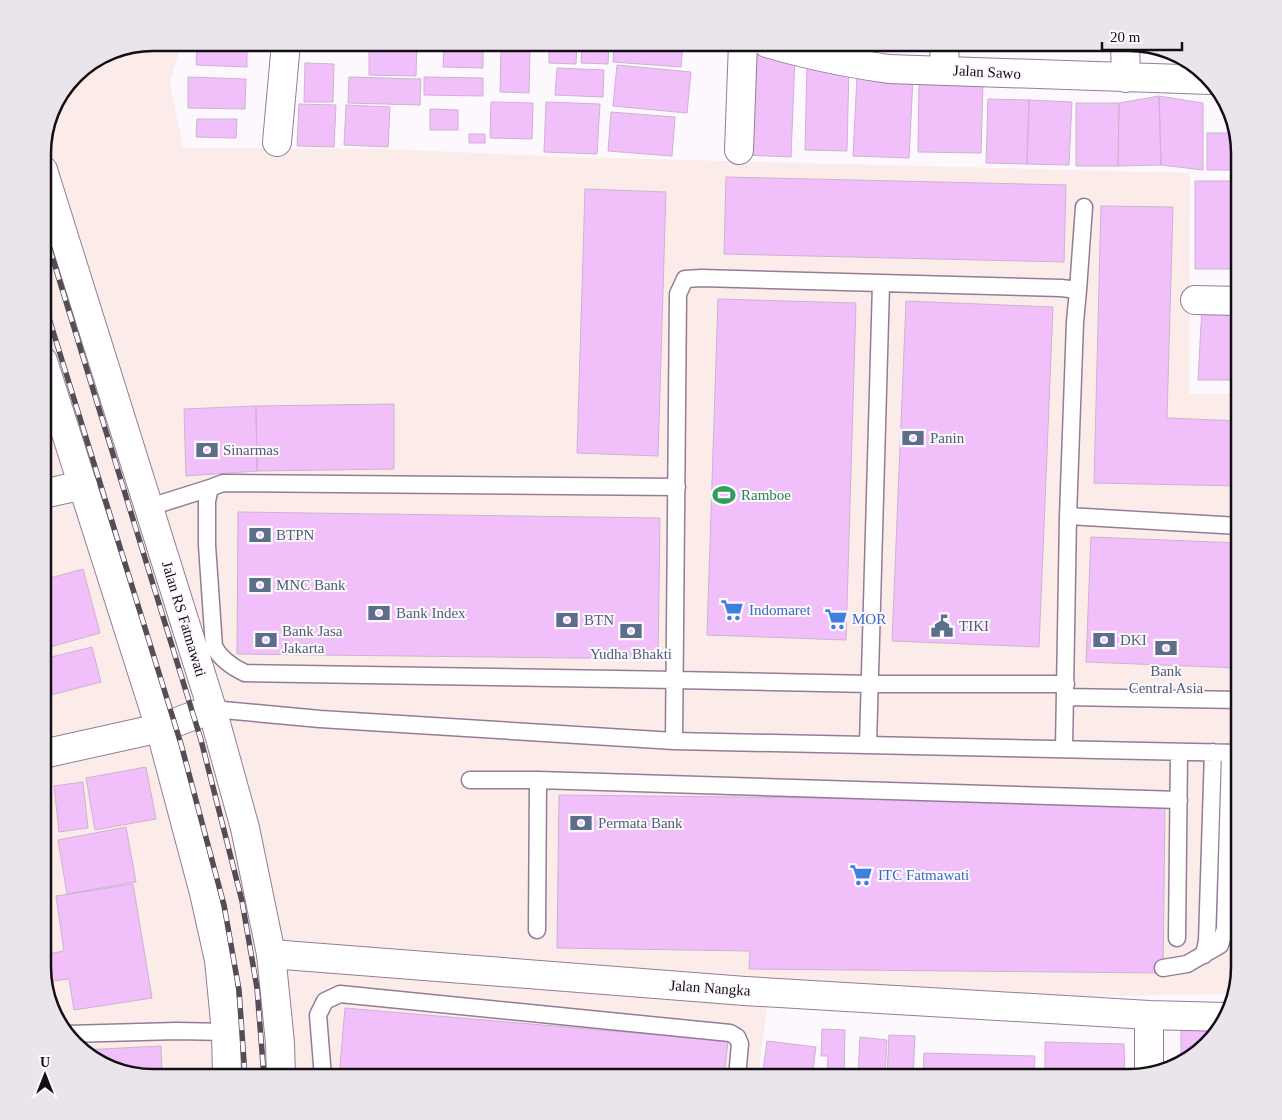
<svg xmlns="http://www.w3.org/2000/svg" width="1282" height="1120" viewBox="0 0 1282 1120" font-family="Georgia,serif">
	<rect width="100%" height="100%" fill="#fdf8fe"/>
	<path fill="#fcece9" d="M153,43H181L170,84L183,148L386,149L574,157L1190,173L1189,394L1239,393V974L1235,994L768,1002L758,1077H153L110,1069L75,1045L51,1010L43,974V145L54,104L80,70L111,51Z"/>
	<path fill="#f1c0fb" stroke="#ccb3d0" d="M197,43H247V67L196,65Z
		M307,43H337V46L307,45Z
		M369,43H417L416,76L369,75Z
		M444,43H483V68L443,67Z
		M549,43H577L576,64L549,63Z
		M582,43H609L608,64L581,63Z
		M614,43H683L681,67L613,62Z
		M501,48L530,49L529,93L500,92Z
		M747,54L795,56L791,157L743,155Z
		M305,63L334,64L333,102H304Z
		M617,65L691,72L687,113L613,106Z
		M807,65H849L847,151L805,150Z
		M557,68L604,70L603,97L555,95Z
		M857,76L913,78L909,158L853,156Z
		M188,77L246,79L245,109L188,108Z
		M349,77L421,79L420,105L348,103Z
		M424,77L483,78V96L424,95Z
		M919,84L983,85L981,153L918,152Z
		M1159,96L1203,103V170L1161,165Z
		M1159,96L1161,165L1118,166L1119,103Z
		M988,99L1029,100L1027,164L986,163Z
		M1029,100L1072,102L1069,165L1027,164Z
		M491,102L533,103L532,139L490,138Z
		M546,102L600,104L597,154L544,152Z
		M1076,103H1119L1118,166H1076Z
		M299,104L336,105L334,147L297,146Z
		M346,105L390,107L388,147L344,145Z
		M430,109L458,110V130H430Z
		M611,112L675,117L672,156L608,151Z
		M197,119H237L236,138L196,137Z
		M1207,133H1235L1240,153L1239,170H1207Z
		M469,134H485V143H469Z
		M726,177L1066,185L1064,262L724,254Z
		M1195,181H1239V269H1195Z
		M585,189L666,192L658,456L577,453Z
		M1101,206L1173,207L1167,418L1239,421V486L1094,483Z
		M718,299L856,303L846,640L707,635Z
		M906,301L1053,307L1039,647L892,641Z
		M1202,306L1238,308L1237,380H1198Z
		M1238,308H1239V380H1237Z
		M394,404V469L257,471L256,406Z
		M256,406L257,471L186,476L184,409Z
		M238,512L660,518L658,659L237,654Z
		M1091,537L1239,543V668L1086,662Z
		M83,569L100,633L43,649V580Z
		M92,647L101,682L43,697V659Z
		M146,767L156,819L95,830L86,778Z
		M83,782L88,828L59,832L54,786Z
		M559,795L1165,802L1163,973L749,969L750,951L557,948Z
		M43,823L49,861L43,862Z
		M126,827L136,882L67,894L58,840Z
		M133,884L152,998L74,1010L69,979L45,982L43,974V955L64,951L56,896Z
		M45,888L52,948L43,950V889Z
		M345,1008L728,1041L724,1077H339Z
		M822,1029L845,1030L844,1077H827L828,1056H821Z
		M1181,1030L1217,1031L1207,1045L1181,1062Z
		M889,1035L915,1036L913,1077H887Z
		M860,1037L887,1040L885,1077H858Z
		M767,1041L816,1047L812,1077H762Z
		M1045,1042L1124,1044L1125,1077H1045Z
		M161,1046L162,1077H153L110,1069L82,1050Z
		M924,1053L1035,1056L1034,1077H923Z"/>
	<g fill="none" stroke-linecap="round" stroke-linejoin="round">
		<defs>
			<path id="service" d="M1078,290L1084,207
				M677,487L223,483L210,488L207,501V545L214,647C221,659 232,667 245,673L676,680L870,684H1066
				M150,507L210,488
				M1068,516L1239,526
				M1065,697L1239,700
				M212,709L320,719L674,741L1239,753
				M674,741L678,294L685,279L701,278L1061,288L1078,290L1075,322L1068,516L1064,749
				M868,745L881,284
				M470,780H538L1179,800
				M537,930L538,780
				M1177,938L1179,752
				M1204,955L1207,941L1213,752
				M1163,968L1187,964L1220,945L1225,929L1230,753
				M68,1034L177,1031L226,1032
				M323,1077L318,1015L325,1001L340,994L730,1033L737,1037L740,1044L737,1077"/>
			<path id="minor" d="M767,43C807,55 847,63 889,69L1211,80
				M944,43L945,70
				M1125,43L1126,78
				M277,142L286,43
				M739,150L743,43
				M1195,300L1239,301
				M43,494L83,485
				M271,954L745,991L1149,1015L1226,1017
				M1149,1015V1073"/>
			<path id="tertiary" d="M43,754L160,728L212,709"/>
			<path id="primary" d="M43,170L212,709L245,828L271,954L280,1043L281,1077
				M43,361L160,728L204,893L219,960L226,1032L227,1077"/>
		</defs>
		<use href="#service" stroke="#947c98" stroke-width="19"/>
		<use href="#minor" stroke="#947c98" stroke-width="30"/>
		<use href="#tertiary" stroke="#947c98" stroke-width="30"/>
		<use href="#primary" stroke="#947c98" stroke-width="30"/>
		<use href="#service" stroke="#fff" stroke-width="16"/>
		<use href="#minor" stroke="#fff" stroke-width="28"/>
		<use href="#tertiary" stroke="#fff" stroke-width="28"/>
		<use href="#primary" stroke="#fff" stroke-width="28"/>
		<defs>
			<path id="rail" d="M43,227L201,740L242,901L257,988L264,1077
				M43,299L181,744L224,905L239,990L245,1077"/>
		</defs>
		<use href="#rail" stroke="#544d56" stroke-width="5.5"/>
		<use href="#rail" stroke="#fdf8fe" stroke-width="4" stroke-dasharray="11" stroke-linecap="butt"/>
	</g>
	<defs>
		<symbol id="bank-bare" viewBox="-9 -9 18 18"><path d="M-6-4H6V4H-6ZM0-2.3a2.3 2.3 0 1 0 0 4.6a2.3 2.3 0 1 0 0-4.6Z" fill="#5c6f8a" stroke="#fdf8fe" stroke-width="2.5" paint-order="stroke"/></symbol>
		<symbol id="stadium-bare" viewBox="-9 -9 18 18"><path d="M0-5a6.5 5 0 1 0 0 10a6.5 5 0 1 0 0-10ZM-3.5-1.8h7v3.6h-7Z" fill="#2e9e5b" stroke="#fdf8fe" stroke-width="2.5" paint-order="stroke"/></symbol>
		<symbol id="supermarket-bare" viewBox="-9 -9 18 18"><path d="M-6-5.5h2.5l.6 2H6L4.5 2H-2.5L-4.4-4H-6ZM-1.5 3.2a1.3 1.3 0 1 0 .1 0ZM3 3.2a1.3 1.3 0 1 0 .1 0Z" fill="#3f7fe0" stroke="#fdf8fe" stroke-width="2.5" paint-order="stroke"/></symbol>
		<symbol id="civic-bare" viewBox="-9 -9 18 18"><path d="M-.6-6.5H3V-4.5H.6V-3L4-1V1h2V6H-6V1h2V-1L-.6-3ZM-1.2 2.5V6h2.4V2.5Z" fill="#5c6f8a" stroke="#fdf8fe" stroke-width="2.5" paint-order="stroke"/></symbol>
	</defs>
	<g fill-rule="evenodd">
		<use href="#bank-bare" x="897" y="422" width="32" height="32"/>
		<use href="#bank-bare" x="191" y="434" width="32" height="32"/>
		<use href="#stadium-bare" x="708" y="479" width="32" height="32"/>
		<use href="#bank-bare" x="244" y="519" width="32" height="32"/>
		<use href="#bank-bare" x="244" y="569" width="32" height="32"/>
		<use href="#supermarket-bare" x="716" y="594" width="32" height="32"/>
		<use href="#bank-bare" x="363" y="597" width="32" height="32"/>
		<use href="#supermarket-bare" x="820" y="603" width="32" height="32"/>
		<use href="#bank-bare" x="551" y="604" width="32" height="32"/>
		<use href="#civic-bare" x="926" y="610" width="32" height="32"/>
		<use href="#bank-bare" x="615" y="615" width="32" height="32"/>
		<use href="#bank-bare" x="250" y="624" width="32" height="32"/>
		<use href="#bank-bare" x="1088" y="624" width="32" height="32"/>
		<use href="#bank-bare" x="1150" y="632" width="32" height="32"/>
		<use href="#bank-bare" x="565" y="807" width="32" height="32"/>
		<use href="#supermarket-bare" x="845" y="859" width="32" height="32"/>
	</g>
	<g text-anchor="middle" stroke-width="4" stroke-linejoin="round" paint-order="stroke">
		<g font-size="15" fill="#140c16" stroke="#fdf8fe">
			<text transform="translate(987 72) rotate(3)" y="5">Jalan Sawo</text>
			<text transform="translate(184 619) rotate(73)" y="5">Jalan RS Fatmawati</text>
			<text transform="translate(710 988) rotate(4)" y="5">Jalan Nangka</text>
		</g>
		<g font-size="15" fill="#4e5e75" stroke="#fdf8fe" text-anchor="start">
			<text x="930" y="443">Panin</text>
			<text x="223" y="455">Sinarmas</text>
			<text x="276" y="540">BTPN</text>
			<text x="276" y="590">MNC Bank</text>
			<text x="396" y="618">Bank Index</text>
			<text x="584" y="625">BTN</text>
			<text x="959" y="631">TIKI</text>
			<text x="282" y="636">Bank Jasa<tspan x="282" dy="17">Jakarta</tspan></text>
			<text x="1120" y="645">DKI</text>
			<text x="631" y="659" text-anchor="middle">Yudha Bhakti</text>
			<text x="1166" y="676" text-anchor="middle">Bank<tspan x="1166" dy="17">Central Asia</tspan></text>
			<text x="598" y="828">Permata Bank</text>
		</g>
		<g font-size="15" fill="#27864d" stroke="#fdf8fe" text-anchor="start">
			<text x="741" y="500">Ramboe</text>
		</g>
		<g font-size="15" fill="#366cbe" stroke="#fdf8fe" text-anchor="start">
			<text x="749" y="615">Indomaret</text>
			<text x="852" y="624">MOR</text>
			<text x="878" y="880">ITC Fatmawati</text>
		</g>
	</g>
	<path d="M0 0H1282V1120H0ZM153 51H1129A102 102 0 0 1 1231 153V967A102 102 0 0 1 1129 1069H153A102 102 0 0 1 51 967V153A102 102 0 0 1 153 51Z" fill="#eae5eb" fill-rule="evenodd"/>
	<path fill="none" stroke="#140c16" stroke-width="2.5" d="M153 51H1129A102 102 0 0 1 1231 153V967A102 102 0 0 1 1129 1069H153A102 102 0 0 1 51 967V153A102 102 0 0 1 153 51Z"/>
	<g transform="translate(45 1075)" stroke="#fdf8fe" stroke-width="4" paint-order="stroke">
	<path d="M0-4L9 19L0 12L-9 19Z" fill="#140c16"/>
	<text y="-8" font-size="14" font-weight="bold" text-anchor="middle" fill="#140c16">U</text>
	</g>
	<path d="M1102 42v8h80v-8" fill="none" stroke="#140c16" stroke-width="2.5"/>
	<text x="1110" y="42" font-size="15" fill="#140c16" stroke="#fdf8fe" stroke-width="4" paint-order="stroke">20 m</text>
</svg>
